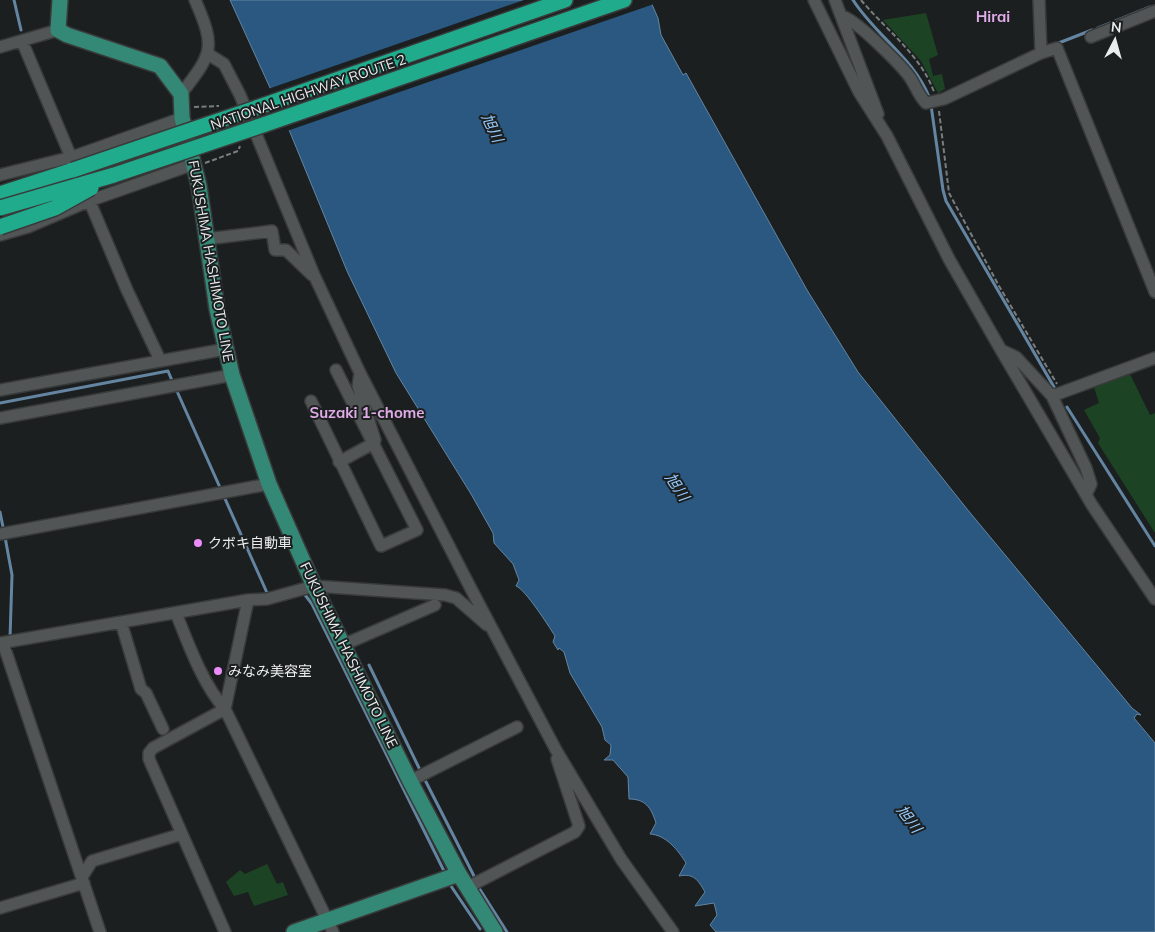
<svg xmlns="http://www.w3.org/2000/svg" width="1155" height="932" viewBox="0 0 1155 932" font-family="Mulish,'Noto Sans JP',sans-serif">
	<rect width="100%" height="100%" fill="#1c1f20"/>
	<path fill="#1c4424" d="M926,13L938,55L929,59L933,76L942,74L945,89L938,93L921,61L883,20Z
		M1130,374L1150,415L1155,413V533L1098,443L1100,438L1084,410L1099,403L1094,387Z
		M267,864L277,884L283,882L288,895L254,906L248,892L234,896L226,882L240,870L245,874Z"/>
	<path fill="#2a5881" stroke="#6485a1" d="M230,0H650L658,18L661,35L683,75L686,73L807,290L858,372L967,509L1132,708L1141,715L1137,714L1134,718L1155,743V932H716L710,925L717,915L714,903L695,906L705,892C698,880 694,873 679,876L686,863C678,850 666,835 650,834L656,823C651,807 645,799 629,799L628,777L613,760H604L610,755L611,745L605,740L602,727L570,673L564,652L559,648L558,650L553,642L555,636C548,625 525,589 516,586L519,580L513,564L494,543L493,533L471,494L396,373L347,271L287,125Z"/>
	<path fill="#1c1f20" d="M524,0H652L654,4L287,131L268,89Z"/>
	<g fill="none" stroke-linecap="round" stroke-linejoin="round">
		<path stroke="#6485a1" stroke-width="3" d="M14,0L21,30
			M853,0C876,36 914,58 930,99
			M1098,28L1150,7
			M1056,44L1092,30
			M931,105L943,190L946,201L1054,387
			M176,389L268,595
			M0,403L168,371L173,383
			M1067,407L1155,546
			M0,512L3,527
			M5,537L12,575L10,638
			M302,591L312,604L445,873
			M369,665L421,772
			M424,778L475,878
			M451,886L480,929
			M479,888L507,932"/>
		<defs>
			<path id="minor" d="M814,0L859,92L887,136L949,259L1001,350L1092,505L1155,599
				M835,0L878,114
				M1039,0L1041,53
				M841,16C853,16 904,68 911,79C916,87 919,96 926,103L944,99L1041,53L1057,48L1155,292
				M1091,37L1155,11
				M22,41L127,290L160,360
				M0,47L58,30
				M208,54L224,64L240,95L314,275L360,373L469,585L556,750L621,859L673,932
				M181,94C213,53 216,48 195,0
				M0,175L72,157L182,118
				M0,235L28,227L89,201L194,164
				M206,239L272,231L275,250H286L312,275
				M1001,350L1016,357L1052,396L1155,358
				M0,390L226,349
				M1052,396L1086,468L1091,484L1086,495
				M311,401L381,546L417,530L336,370
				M0,418L232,375
				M339,462L374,443L375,440L358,386L360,373
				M0,534L269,484
				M176,613C188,643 203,685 225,709L333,932
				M121,622L141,689L146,693L163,729
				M0,643L248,600L267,599L314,586L445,595L456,598L487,625
				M3,643L100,932
				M343,645L435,605
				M410,781L517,727
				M82,877L92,861L182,834
				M468,887L575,832L579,826L557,759
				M0,908L84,883
				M225,932L149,759V753L153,748L225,709L248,600"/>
			<path id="major" d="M60,0L58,30L67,35L160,66L181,94L182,118L199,186L217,309L226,349L232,375L269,484L314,586L410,781L459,874L495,932
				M294,932L459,874"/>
			<path id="highway" d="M256,108L565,0
				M263,125L624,0
				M0,194L73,170"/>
		</defs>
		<use href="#minor" stroke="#393b3b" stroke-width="14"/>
		<use href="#major" stroke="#393b3b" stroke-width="18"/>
		<use href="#highway" stroke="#393b3b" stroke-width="18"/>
		<path stroke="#7a7d7d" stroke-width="2" stroke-dasharray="5 2.5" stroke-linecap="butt" d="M861,0C885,29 921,55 934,92
			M194,107L219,106
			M939,111L949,193L999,286L1057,384
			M205,163L238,151L240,146"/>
		<use href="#minor" stroke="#515555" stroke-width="11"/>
		<use href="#major" stroke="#348976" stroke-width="15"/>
		<use href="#highway" stroke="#20ab8c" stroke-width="15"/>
		<defs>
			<path id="highway-bridge" d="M73,170L256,108
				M0,208L114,175L263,125
				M0,227L55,208L91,188"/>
		</defs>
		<use href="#highway-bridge" stroke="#393b3b" stroke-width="18" stroke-linecap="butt"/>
		<use href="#highway-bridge" stroke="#20ab8c" stroke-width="15"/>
	</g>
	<g fill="#ec8cfa" stroke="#1c1f20" stroke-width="2">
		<circle cx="198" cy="543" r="5"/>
		<circle cx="218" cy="671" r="5"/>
	</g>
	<g text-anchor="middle" stroke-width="4" stroke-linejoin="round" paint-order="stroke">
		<g font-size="14" fill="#eaeded" stroke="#1c1f20">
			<text transform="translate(308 92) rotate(-19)" y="5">NATIONAL HIGHWAY ROUTE 2</text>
			<text transform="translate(211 261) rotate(80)" y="5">FUKUSHIMA HASHIMOTO LINE</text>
			<text transform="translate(349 655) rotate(64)" y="5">FUKUSHIMA HASHIMOTO LINE</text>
		</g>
		<g font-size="14" fill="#eaeded" stroke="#1c1f20" text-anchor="start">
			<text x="208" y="548">クボキ自動車</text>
			<text x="228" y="676">みなみ美容室</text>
		</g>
		<g font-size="15" font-weight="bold" fill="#e0ace7" stroke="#1c1f20">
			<text x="993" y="22">Hirai</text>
			<text x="367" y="418">Suzaki 1-chome</text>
		</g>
		<g font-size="15" font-style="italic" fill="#95cafd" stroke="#1c1f20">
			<text transform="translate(492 128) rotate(65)" y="5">旭川</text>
			<text transform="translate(677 487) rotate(56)" y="5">旭川</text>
			<text transform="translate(909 819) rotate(53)" y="5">旭川</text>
		</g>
	</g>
	<g transform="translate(1115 40) rotate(6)" stroke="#1c1f20" stroke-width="4" paint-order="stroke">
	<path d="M0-4L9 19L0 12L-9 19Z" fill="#eaeded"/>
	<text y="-8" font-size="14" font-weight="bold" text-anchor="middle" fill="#eaeded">N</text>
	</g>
</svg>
